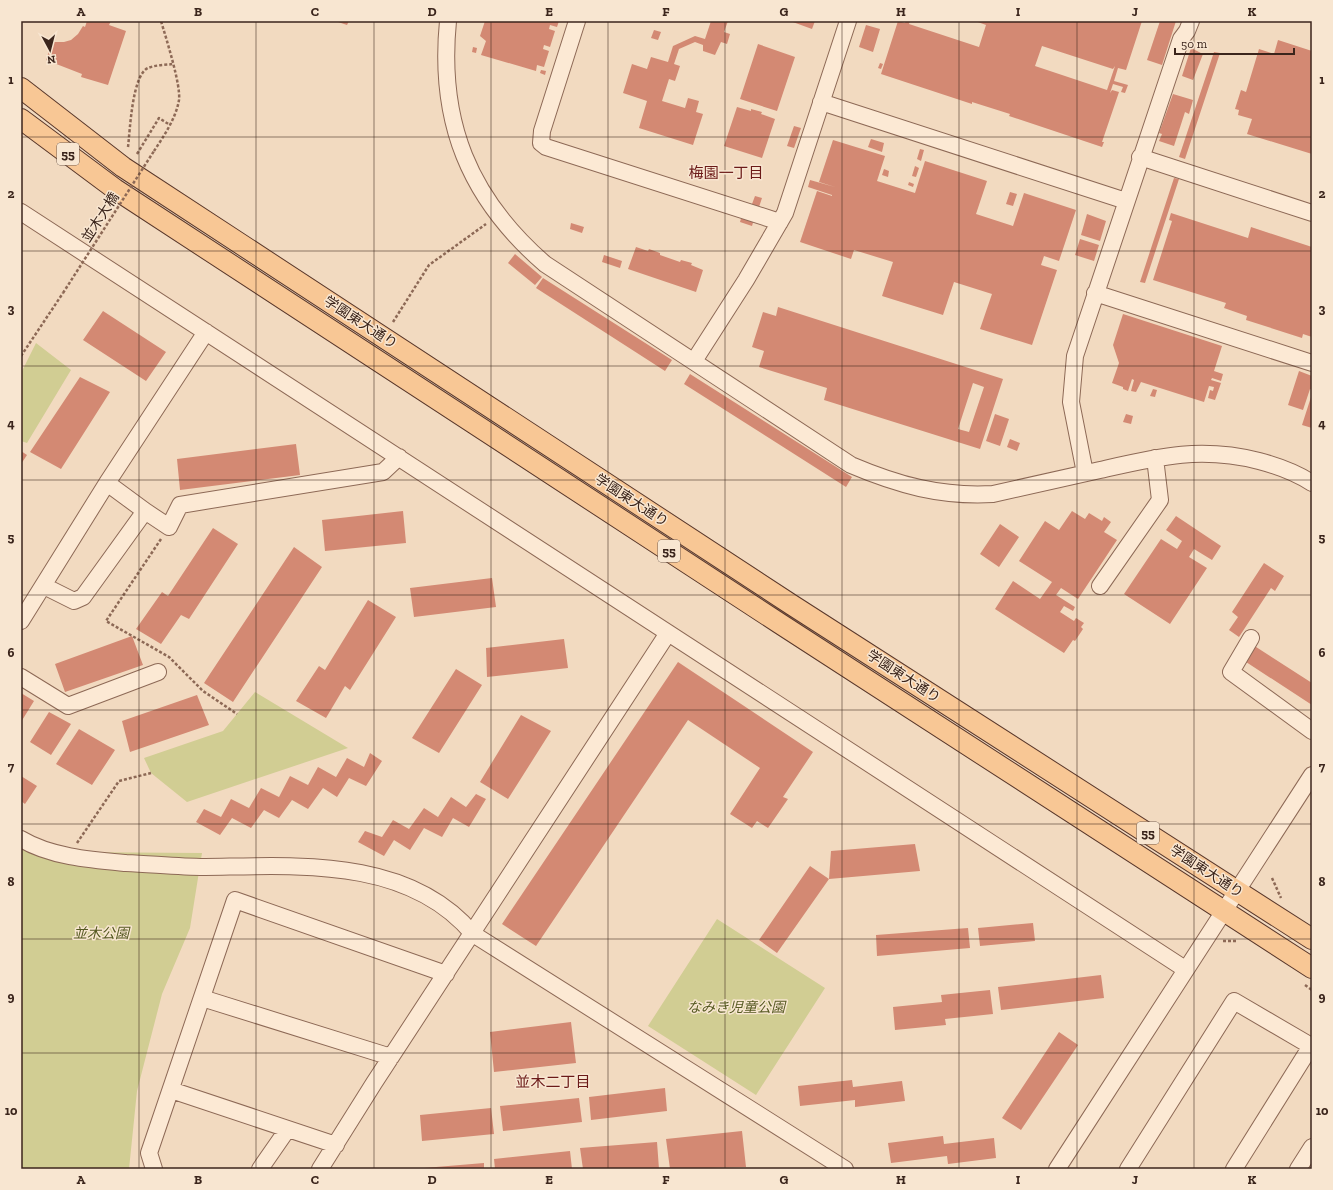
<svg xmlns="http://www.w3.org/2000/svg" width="1333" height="1190" viewBox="0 0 1333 1190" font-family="'Zilla Slab','Noto Sans JP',serif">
	<rect width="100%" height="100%" fill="#f2dac0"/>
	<path fill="#d1cd93" d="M36,343L71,370L27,443L21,441V373Z
		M255,692L348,748L187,802L151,773L144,758L223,731Z
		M21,839L64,852L202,853L190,928L162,994L137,1091L129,1169H21Z
		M717,919L825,988L756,1095L648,1026Z"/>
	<path fill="#d38973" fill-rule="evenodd" d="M87,21H111L109,25L126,31L108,85L81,77L82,74L46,60L52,42H64L71,40L78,34L83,26L85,27Z
		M335,21H349L347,25Z
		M485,21H559L557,27L550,25L549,29L555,31L550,47L544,45L543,49L549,51L544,67L537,65L536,71L481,55L486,41L480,36Z
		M711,21H728L724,32L730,34L727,44L721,42L715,55L703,51V45L695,42L679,49L674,64L680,66L675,81L669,79L662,101L685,108L688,98L699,101L696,112L703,114L693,145L639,128L647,101L623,93L632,64L647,69L651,57L668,62L673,46L695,36L705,39Z
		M790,21H815L812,29Z
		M898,21L905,23L906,21H910L909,24L979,47L986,25L975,21H1142L1126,70L1118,68L1114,81L1128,85L1125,93L1121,92L1123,87L1113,84L1110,93L1112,90L1119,92L1102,142H1104L1102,147L1009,116L1010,114L972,102V104L881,74ZM1042,46L1113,69L1115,66L1107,90L1035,66Z
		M1160,21H1176L1162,65L1147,60Z
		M866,25L880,29L873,52L859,47Z
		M654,30L661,32L658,40L651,38Z
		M1278,40L1312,51V154L1247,134L1252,119L1238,115L1239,110L1235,109L1241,90L1246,92L1259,49L1274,54Z
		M758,44L795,57L777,111L740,99Z
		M473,47L477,48L476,53L472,52Z
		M1191,48L1203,54L1193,80L1182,76Z
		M1214,52L1220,53L1185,159L1179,157Z
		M880,63L883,64L881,69L878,68Z
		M541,70L546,71L545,75L540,73Z
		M1173,94L1193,100L1189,114L1185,112L1174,146L1159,141L1162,134L1159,133Z
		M737,107L751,111V109L762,112L761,114L775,119L762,158L724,146Z
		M794,126L801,128L794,148L787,146Z
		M871,139L884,143L882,152L868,147Z
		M833,140L885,156L877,181L915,193L925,161L987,181L976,214L1013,226L1024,193L1076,210L1059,261L1044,256L1041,265L1057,270L1032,345L980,329L992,294L954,282L943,315L882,296L893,262L854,250L851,259L800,242L817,191L832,196V195L808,187L810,180L835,187L819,182Z
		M920,149L924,150L921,161L917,159Z
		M915,166L919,168L916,177L912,176Z
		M884,169L889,171L888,177L882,175Z
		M1174,178L1179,179L1145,283L1140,282Z
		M909,182L914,184L913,187L908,185Z
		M1010,192L1017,194L1013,206L1006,204Z
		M755,196L762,198L759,207L752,204Z
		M1171,213L1248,238L1251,227L1312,247V337L1303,334L1302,338L1246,320L1247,316L1224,308L1226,303L1153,280L1172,221L1169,220Z
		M1087,214L1106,221L1100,241L1081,235Z
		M742,215L754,219L752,226L740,222Z
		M571,223L584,227L582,233L570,229Z
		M1080,239L1099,245L1094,261L1075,255Z
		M636,247L648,251L649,249L660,253V255L680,262L681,260L692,263L691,265L703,270L696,292L628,269Z
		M515,254L542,277L535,285L508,263Z
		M604,255L622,261L620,268L602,262Z
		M543,278L672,360L665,371L536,288Z
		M778,307L1003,379L980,449L824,400L827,388L759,367L764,351L752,347L763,312L776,316ZM973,383L984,387L969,432L958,429Z
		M103,311L166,352L146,381L83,340Z
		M1123,314L1222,346L1214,371L1223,374L1221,381L1212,378L1211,380L1221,383L1215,400L1208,398L1210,390L1213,391L1214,387L1209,386L1204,402L1141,382L1136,392L1131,391L1134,380L1132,379L1128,391L1123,389V387L1112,383L1119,363L1113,345Z
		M1299,371L1312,376V390L1310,389L1303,410L1288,405Z
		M690,374L852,477L846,487L684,384Z
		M80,377L110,392L61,469L30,452Z
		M1153,389L1157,390L1155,397L1150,396Z
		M1312,394V428L1302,425Z
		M995,414L1009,419L1000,446L986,441Z
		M1126,414L1133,416L1131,424L1123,422Z
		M1010,439L1020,443L1017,451L1007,447Z
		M296,444L300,475L180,490L177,459Z
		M21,451L27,455L21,464Z
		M403,511L406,543L325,551L322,520Z
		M1072,511L1085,519L1089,513L1102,521L1104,517L1111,522L1104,532L1117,540L1078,599L1061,588L1056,595L1075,607L1073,611L1064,606L1060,612L1074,621L1076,618L1084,623L1081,627L1083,629L1075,641L1073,640L1064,653L995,609L1013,581L1040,599L1052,582L1019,561L1045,521L1059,530Z
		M1176,516L1221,546L1212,560L1194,549L1189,557L1207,568L1170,624L1124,594L1161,539L1177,549L1182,541L1166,530Z
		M1000,524L1019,537L999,567L980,554Z
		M213,528L238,544L189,619L181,615L161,644L136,629L162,592L168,596Z
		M294,547L322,567L233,702L204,683Z
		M1264,563L1284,576L1275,591L1271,588L1239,637L1229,630L1238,617L1232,612Z
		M492,578L496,607L414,617L410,588Z
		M368,600L396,617L350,690L345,686L326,718L296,701L319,666L325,670Z
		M132,636L143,665L65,692L55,664Z
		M564,639L568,668L487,677L486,648Z
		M1253,645L1312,683V705L1243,660Z
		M678,662L813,752L783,797L788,799L768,828L757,821L752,828L730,814L760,768L688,720L536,946L502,924Z
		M456,669L482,685L439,753L412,738Z
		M21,693L34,701L21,722Z
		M197,695L209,725L130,752L122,721Z
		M49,712L71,724L51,755L30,742Z
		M521,715L551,731L508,799L480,782Z
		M79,729L115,750L92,785L56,764Z
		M370,753L382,761L366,786L349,778L337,797L323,788L308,809L292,800L279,818L264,810L251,828L232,818L220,835L196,822L204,809L221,817L231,799L249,808L261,788L279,797L290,776L308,785L318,767L336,777L347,758L364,767Z
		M21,776L37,786L25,804L21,801Z
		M476,794L486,799L469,827L453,818L442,837L424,828L410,850L394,840L384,856L358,842L365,831L382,837L393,820L409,829L424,808L438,817L451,797L466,807Z
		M915,844L920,871L829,879L831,851Z
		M810,866L829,879L777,953L759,940Z
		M1033,923L1035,941L980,946L978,928Z
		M968,928L970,948L877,956L876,935Z
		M1101,975L1104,998L1001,1010L998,987Z
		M990,990L993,1014L945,1019L946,1025L895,1030L893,1007L942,1002L941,995Z
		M571,1022L576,1063L494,1072L490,1032Z
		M1059,1032L1078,1045L1021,1130L1002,1118Z
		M852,1080L853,1087L902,1081L905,1101L855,1107V1100L800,1106L798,1086Z
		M665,1088L667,1111L591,1120L589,1097Z
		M579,1098L582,1122L503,1131L500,1106Z
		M491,1108L494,1134L422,1141L420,1115Z
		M742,1131L746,1167L670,1169L666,1139Z
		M943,1136L944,1144L994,1138L996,1158L948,1164L947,1156L891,1163L888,1143Z
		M657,1142L659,1169H583L580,1148Z
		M570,1151L572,1169H495L494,1159Z
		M484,1163V1169H424V1168Z"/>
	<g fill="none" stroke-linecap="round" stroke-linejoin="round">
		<defs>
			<path id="minor" d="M448,21C438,122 469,198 545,264L851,465C898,485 941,497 993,494C1028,486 1064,478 1100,470C1157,457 1200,446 1259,461C1278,466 1295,472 1312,483
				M577,21L542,131L541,143L546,147L780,222
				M821,102L1126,201
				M1140,157L1312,213
				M21,212L1185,969
				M1095,293L1312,363
				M694,361L746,280L785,213L848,21
				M1085,473L1071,402L1075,356L1181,39L1187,31L1191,21
				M145,511L169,527L180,505L383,472L399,457
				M44,586L74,601L83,597L145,511L107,483
				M1100,586L1160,500L1155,458
				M21,621L107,483L206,332
				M1251,638L1231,672L1312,731
				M21,677L68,706L158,672
				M21,839C51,857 92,860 126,863C152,864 178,867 205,867C295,866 408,856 473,934L845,1169
				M202,998L391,1057
				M171,1090L336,1145
				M154,1169L149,1153L235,900L446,974
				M260,1169L287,1130
				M320,1169L374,1083L668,633
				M1057,1169L1312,775
				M1128,1169L1234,1001L1311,1046L1234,1169
				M1298,1169L1312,1147"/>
			<path id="major" d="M21,88L123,167L792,605L1312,939
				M21,119L115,189L779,623L1312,968"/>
		</defs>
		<use href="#minor" stroke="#8d6956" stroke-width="18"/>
		<use href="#major" stroke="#5a382b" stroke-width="22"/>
		<path stroke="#8d6956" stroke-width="2.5" stroke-dasharray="3 2" stroke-linecap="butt" d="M128,147C130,131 132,75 148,68C155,65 165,65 173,64
			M154,151C164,136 176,118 179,100C181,85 166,38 161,21
			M137,154L159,118L170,125
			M393,322L429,265L486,224
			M21,356L63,293
			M161,539L106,621L169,657L203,691L237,714
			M77,843L119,781L151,773
			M1272,878L1281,898
			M1223,941H1236
			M1305,985L1312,990"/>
		<use href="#minor" stroke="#fce9d4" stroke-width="16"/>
		<use href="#major" stroke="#f8c795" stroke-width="20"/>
		<path stroke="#8d6956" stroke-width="2.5" stroke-dasharray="3 2" stroke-linecap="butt" d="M63,293L154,151"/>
	</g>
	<path fill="none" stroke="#3b251c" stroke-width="1" stroke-opacity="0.55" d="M139,21V1169M256,21V1169M374,21V1169M491,21V1169M608,21V1169M725,21V1169M842,21V1169M959,21V1169M1077,21V1169M1194,21V1169M21,137H1312M21,251H1312M21,366H1312M21,480H1312M21,595H1312M21,710H1312M21,824H1312M21,939H1312M21,1053H1312"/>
	<g text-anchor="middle" stroke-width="3" stroke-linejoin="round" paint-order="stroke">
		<g fill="#f8e6d1" stroke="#745f52" stroke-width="1">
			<rect x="57" y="143" width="22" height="22" rx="3"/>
			<rect x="658" y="540" width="22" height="22" rx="3"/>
			<rect x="1137" y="822" width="22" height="22" rx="3"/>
		</g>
		<g font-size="13" font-weight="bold" fill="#3b251c">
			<text x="68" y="159">55</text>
			<text x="669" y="556">55</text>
			<text x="1148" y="838">55</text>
		</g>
		<g font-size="14" fill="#3b251c" stroke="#f8e6d1">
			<text transform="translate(100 217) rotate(-57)" y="5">並木大橋</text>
			<text transform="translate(361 322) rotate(33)" y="5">学園東大通り</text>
			<text transform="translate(632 500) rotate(33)" y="5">学園東大通り</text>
			<text transform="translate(904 676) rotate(33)" y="5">学園東大通り</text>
			<text transform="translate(1207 871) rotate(33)" y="5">学園東大通り</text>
		</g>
		<g font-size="14" font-style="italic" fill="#555921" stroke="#f8e6d1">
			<text x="101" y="938">並木公園</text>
			<text x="736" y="1012">なみき児童公園</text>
		</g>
		<g font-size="15" fill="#6b1a18" stroke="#f8e6d1">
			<text x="726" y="178">梅園一丁目</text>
			<text x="553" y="1087">並木二丁目</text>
		</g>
	</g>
	<rect width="1333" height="1190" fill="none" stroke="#f8e6d1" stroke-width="44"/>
	<g transform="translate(50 50) rotate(173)" stroke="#f8e6d1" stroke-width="3" paint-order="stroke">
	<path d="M0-3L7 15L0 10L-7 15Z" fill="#3b251c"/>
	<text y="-6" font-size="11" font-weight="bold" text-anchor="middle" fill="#3b251c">N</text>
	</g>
	<path d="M1175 48v6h119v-6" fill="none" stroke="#3b251c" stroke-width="2"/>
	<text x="1181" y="48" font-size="12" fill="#3b251c" stroke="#f8e6d1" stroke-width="3" paint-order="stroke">50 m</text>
	<rect x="22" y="22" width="1289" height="1146" fill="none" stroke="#3b251c" stroke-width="1.5"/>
	<g font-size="13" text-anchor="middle" font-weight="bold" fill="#3b251c">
		<text x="81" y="16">A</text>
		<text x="198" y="16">B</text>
		<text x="315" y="16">C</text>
		<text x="432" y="16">D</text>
		<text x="549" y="16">E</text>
		<text x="666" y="16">F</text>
		<text x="784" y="16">G</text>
		<text x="901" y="16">H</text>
		<text x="1018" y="16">I</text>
		<text x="1135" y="16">J</text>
		<text x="1252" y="16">K</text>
		<text x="11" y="84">1</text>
		<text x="1322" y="84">1</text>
		<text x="11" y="198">2</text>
		<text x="1322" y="198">2</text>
		<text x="11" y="313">3</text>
		<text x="1322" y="313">3</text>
		<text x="11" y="428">4</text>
		<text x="1322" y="428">4</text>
		<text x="11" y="542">5</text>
		<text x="1322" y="542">5</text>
		<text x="11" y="657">6</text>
		<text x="1322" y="657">6</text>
		<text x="11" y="771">7</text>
		<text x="1322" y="771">7</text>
		<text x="11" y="886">8</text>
		<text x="1322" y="886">8</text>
		<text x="11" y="1001">9</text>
		<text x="1322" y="1001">9</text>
		<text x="11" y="1115">10</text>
		<text x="1322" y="1115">10</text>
		<text x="81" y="1184">A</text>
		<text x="198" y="1184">B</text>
		<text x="315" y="1184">C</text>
		<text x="432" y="1184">D</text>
		<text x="549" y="1184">E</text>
		<text x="666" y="1184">F</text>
		<text x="784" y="1184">G</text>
		<text x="901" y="1184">H</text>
		<text x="1018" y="1184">I</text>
		<text x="1135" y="1184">J</text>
		<text x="1252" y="1184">K</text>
	</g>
</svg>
